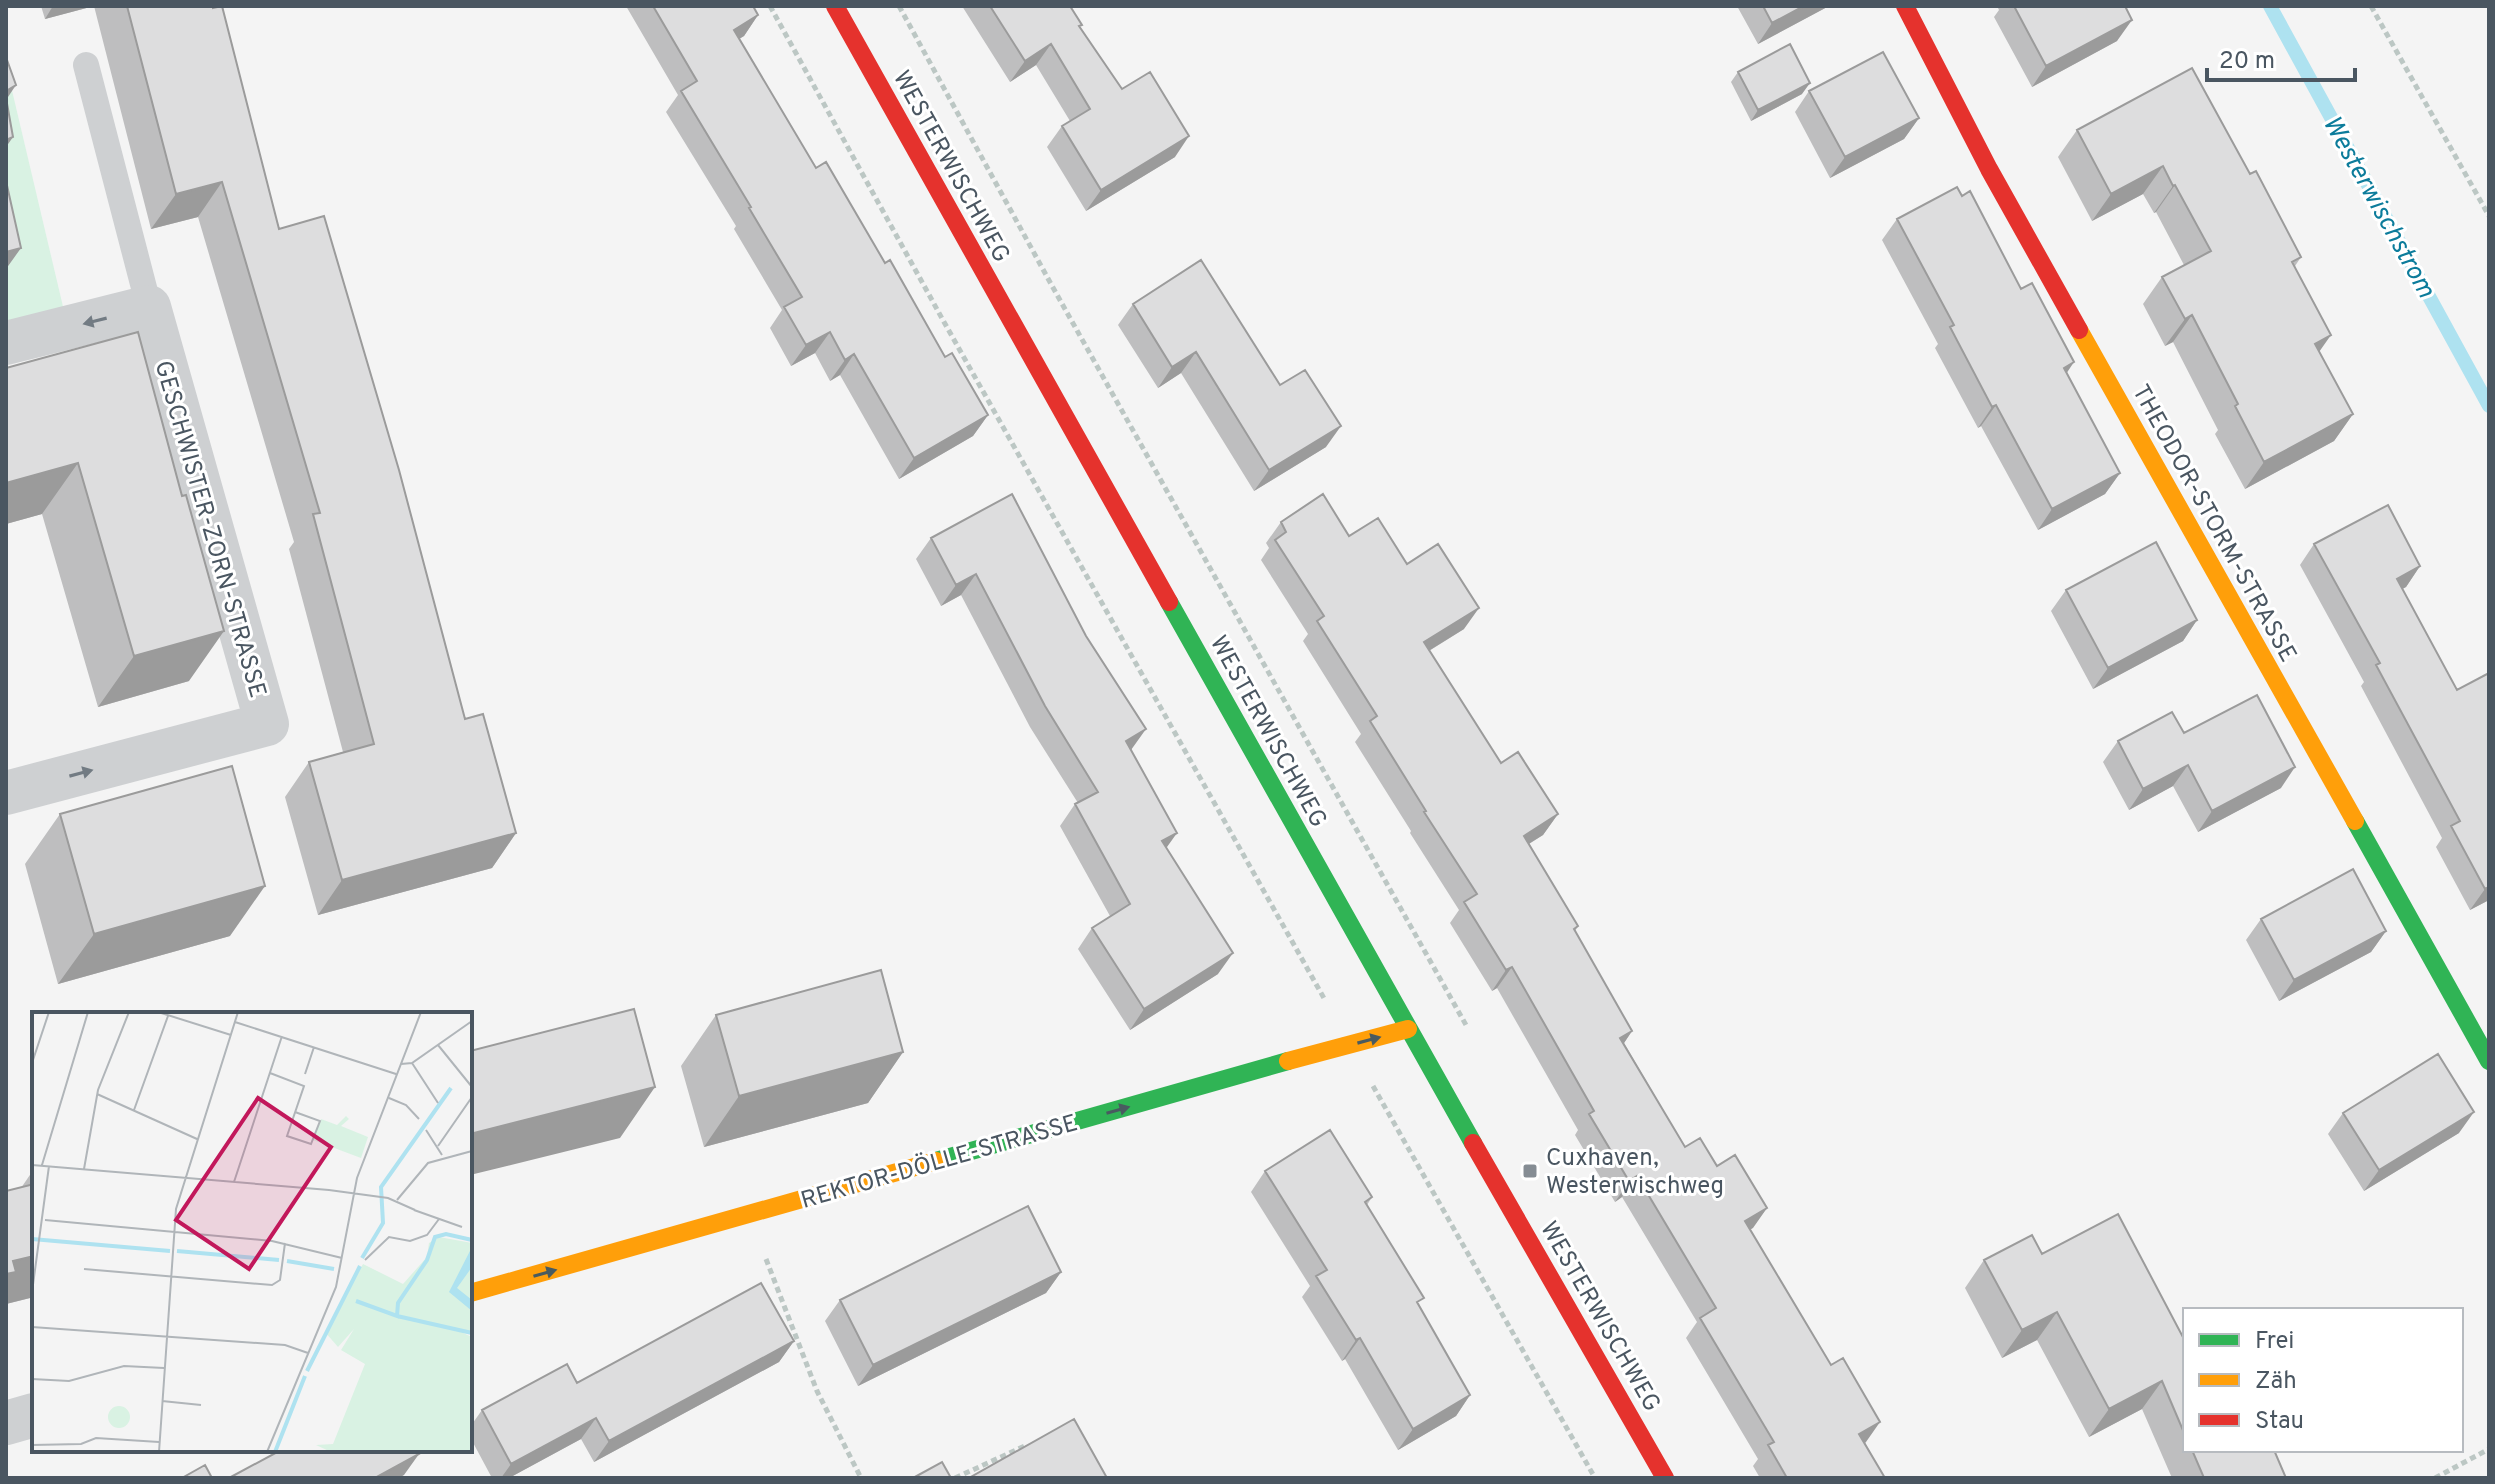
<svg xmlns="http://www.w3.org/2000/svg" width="2495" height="1484" viewBox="0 0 2495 1484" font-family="Overpass,sans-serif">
	<rect width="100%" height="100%" fill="#f4f4f4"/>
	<path fill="#d9f2e3" d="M6,65L65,315L6,329Z"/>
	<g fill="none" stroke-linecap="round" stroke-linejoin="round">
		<path stroke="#aee2f0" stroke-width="14" d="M2270,6L2489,406"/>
		<path stroke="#bcc7c4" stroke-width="5" stroke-dasharray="6 4" stroke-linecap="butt" d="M770,6L944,322L1325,1000
			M899,6L1051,284L1466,1025
			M2371,6L2489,216
			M1373,1086L1595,1478
			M766,1259L817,1391L861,1478
			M955,1478L1027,1445L1031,1448
			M2435,1478L2489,1449"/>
		<path stroke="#ced0d2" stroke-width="26" d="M86,65L149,307"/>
		<path stroke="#ced0d2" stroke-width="44" d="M6,343L149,307L267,724L6,793
			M6,1423L34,1415"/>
		<path stroke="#30b455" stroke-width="18" d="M1169,602L1473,1143
			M2355,821L2489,1061
			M936,1161L1288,1061"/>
		<path stroke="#ff9f0a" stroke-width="18" d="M2079,330L2355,821
			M1288,1061L1408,1029
			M470,1293L936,1161"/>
		<path stroke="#e5322d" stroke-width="18" d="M835,6L1169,602
			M1905,6L1989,169L2079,330
			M1473,1143L1665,1478"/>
	</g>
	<path fill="#bebebf" d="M41,6H213L279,229L465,719L516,833L492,868L318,915L285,797L309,762L343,752L289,549L294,542L198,217L151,229L94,6L45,19Z
		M626,6H753L758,15L744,36L739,39L816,168L885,263L945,357L988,415L973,436L899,479L840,375L830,381L815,353L791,366L770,328L782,310L734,229L736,226L666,112L678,95Z
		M962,6H1070L1082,25L1080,27L1122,89L1175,157L1086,211L1047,147L1062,126L1070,121L1036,65L1010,82Z
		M1737,6H1829L1758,44Z
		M1997,6H2125L2117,41L2032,87L1994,17L1999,10Z
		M1738,72L1802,94L1751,121L1731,82Z
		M1809,91L1919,118L1904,139L1830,178L1795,112Z
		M2077,130L2250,174L2301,257L2295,266L2319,352L2353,414L2334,441L2245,489L2215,434L2218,430L2173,342L2165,346L2143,304L2162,277L2184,265L2156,212L2154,213L2143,194L2092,221L2058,157Z
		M1897,219L2066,374L2120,473L2105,494L2038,530L1981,426L1978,428L1935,348L1938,344L1882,240Z
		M1133,304L1280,385L1326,447L1254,491L1181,373L1158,388L1118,325Z
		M6,368L182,496L189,681L98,707L42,514L6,524Z
		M1012,494L1131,749L1166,848L1218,974L1130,1030L1078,949L1092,928L1110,916L1060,826L1075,804L1078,803L1030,727L961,595L941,606L916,559L931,538Z
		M1281,522L1349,536L1407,564L1464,629L1429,651L1501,763L1558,814L1543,835L1529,844L1578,926L1575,931L1632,1031L1624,1043L1685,1147L1717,1166L1767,1208L1750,1230L1866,1442L1865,1443L1885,1478H1760L1753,1466L1758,1459L1686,1338L1697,1322L1622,1197L1615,1202L1575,1135L1578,1130L1497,988L1492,991L1450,923L1459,910L1410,833L1411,831L1355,742L1361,734L1303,641L1308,634L1261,560L1269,548L1266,543Z
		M2314,544L2420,566L2406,587L2402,589L2457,690L2489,673V900L2470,910L2436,847L2442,838L2361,686L2364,682L2300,565Z
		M2066,590L2197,620L2183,641L2093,689L2051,611Z
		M2184,733L2281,788L2198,832L2173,786L2129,810L2103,762L2118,741Z
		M60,814L230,936L58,984L25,864Z
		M2261,919L2386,931L2371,952L2279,1001L2246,940Z
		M716,1015L903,1052L868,1103L704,1147L681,1066Z
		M2343,1113L2459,1133L2364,1191L2328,1134Z
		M34,1169V1297L6,1304V1191L21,1188Z
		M1265,1171L1372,1197L1367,1205L1419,1305L1470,1395L1456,1416L1398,1450L1345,1359L1342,1361L1302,1297L1310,1286L1251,1192Z
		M2042,1254L2185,1341V1450H2274L2286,1478H2172L2142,1409L2089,1437L2037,1340L2002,1358L1965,1288L1984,1260Z
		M1061,1272L1046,1293L858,1386L825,1321L840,1300Z
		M794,1341L779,1362L594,1462L581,1439L509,1478H492L470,1437V1427L482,1410L577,1383Z"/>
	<path fill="#9b9b9b" d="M53,6H94L45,19Z
		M1804,6H1829L1758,44L1772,23Z
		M758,15L744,36L719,51L734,30Z
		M2132,20L2117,41L2032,87L2046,66Z
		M1051,44L1036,65L1010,82L1025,61Z
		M1810,83L1802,94L1751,121L1758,110Z
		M16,85L6,100V91Z
		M1919,118L1904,139L1830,178L1845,157Z
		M1189,136L1175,157L1086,211L1101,190Z
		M13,137L6,147V140Z
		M2163,166L2143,194L2092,221L2111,194Z
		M222,182L198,217L151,229L176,194Z
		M2175,185L2156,212L2154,213L2173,186Z
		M21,248L6,269V252Z
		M2192,315L2173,342L2165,346L2185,319Z
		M830,332L815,353L791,366L806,345Z
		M2331,335L2312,362L2315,344Z
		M1196,352L1181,373L1158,388L1172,367Z
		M854,354L840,375L830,381L845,360Z
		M2074,362L2060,383L2064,368Z
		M1996,405L1981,426L1978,428L1992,407Z
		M2353,414L2334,441L2245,489L2264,462Z
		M988,415L973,436L899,479L914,458Z
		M1341,426L1326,447L1254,491L1269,470Z
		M78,463L42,514L6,524V483Z
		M2120,473L2105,494L2038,530L2052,509Z
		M2420,566L2406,587L2382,600L2397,579Z
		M976,574L961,595L941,606L956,585Z
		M1479,608L1464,629L1409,663L1424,642Z
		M2197,620L2183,641L2093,689L2108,668Z
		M224,631L189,681L98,707L134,656Z
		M1146,729L1131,750L1126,741Z
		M2188,765L2173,786L2129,810L2143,789Z
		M2295,767L2281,788L2198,832L2212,811Z
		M1558,814L1543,835L1509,856L1524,836Z
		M516,833L492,868L318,915L342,880Z
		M1177,833L1162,854V841Z
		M265,886L230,936L58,984L94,934Z
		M2489,887V900L2470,910L2485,889Z
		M2386,931L2371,952L2279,1001L2294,980Z
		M1233,953L1218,974L1130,1030L1144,1009Z
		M1512,967L1497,988L1492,991L1506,970Z
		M1632,1031L1618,1052L1620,1038Z
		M903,1052L868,1103L704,1147L739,1096Z
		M655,1087L620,1138L470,1175V1134Z
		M2474,1112L2459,1133L2364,1191L2379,1170Z
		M1637,1176L1622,1197L1615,1202L1629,1181Z
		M1767,1208L1753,1228L1731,1241L1745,1221Z
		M34,1256V1297L6,1304V1271L13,1261Z
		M1061,1272L1046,1293L858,1386L873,1365Z
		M2057,1312L2037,1340L2002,1358L2022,1330Z
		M1360,1338L1345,1359L1342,1361L1356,1340Z
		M794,1341L779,1362L594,1462L609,1441Z
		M2162,1381L2142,1409L2089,1437L2109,1409Z
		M1470,1395L1456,1416L1398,1450L1413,1429Z
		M596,1418L581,1439L509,1478H501L511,1464Z
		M1880,1422L1866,1442L1845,1455L1859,1434Z
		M419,1454L404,1475L399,1478H375Z"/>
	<path fill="#ddddde" stroke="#9b9b9b" stroke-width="2" d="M127,6H213V8L222,6L279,229L324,216L399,470L465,719L483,714L516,833L342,880L309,762L374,744L313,514L320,513L222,182L176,194Z
		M653,6H753L758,15L734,30L816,168L826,162L885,263L890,260L945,357L952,353L988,415L914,458L854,354L845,360L830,332L806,345L784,307L802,297L749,208L751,207L681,91L697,81Z
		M990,6H1070L1082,25L1079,26L1122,89L1150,72L1189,136L1101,190L1062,126L1090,109L1051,44L1025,61Z
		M1763,6H1804L1772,23Z
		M2014,6H2125L2132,20L2046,66Z
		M1790,44L1810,83L1758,110L1738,72Z
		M1883,52L1919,118L1845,157L1809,91Z
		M6,60H7L16,85L6,91Z
		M2192,68L2250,174L2256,171L2301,257L2292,262L2331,335L2315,344L2353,414L2264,462L2235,406L2238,404L2192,315L2185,319L2162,277L2211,251L2175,185L2173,186L2163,166L2111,194L2077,130Z
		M6,98L13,137L6,140Z
		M6,181L21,248L6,252Z
		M1957,187L1962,196L1970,191L2021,289L2032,283L2074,362L2064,368L2120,473L2052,509L1996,405L1992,407L1950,327L1954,325L1897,219Z
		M1201,260L1280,385L1305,370L1341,426L1269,470L1196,352L1172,367L1133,304Z
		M138,332L182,496L186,495L224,631L134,656L78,463L6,483V368Z
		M1012,494L1086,636L1146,729L1126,741L1177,833L1162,841L1233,953L1144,1009L1092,928L1130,904L1075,804L1098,792L1045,706L976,574L956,585L931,538Z
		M1323,494L1349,536L1378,518L1407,564L1438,544L1479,608L1424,642L1501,763L1518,752L1558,814L1524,836L1578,926L1574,929L1632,1031L1620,1038L1685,1147L1700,1138L1717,1166L1735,1155L1767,1208L1745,1221L1831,1365L1843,1358L1880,1422L1859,1434L1885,1478H1787L1768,1445L1774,1442L1700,1318L1716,1308L1637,1176L1629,1181L1589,1114L1594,1111L1512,967L1506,970L1464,902L1477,894L1424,812L1426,811L1370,721L1377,716L1317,621L1324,616L1275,540L1286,532L1281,522Z
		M2388,505L2420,566L2397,579L2457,690L2489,673V887L2485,889L2451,826L2460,821L2376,665L2380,663L2314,544Z
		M2156,542L2197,620L2108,668L2066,590Z
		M2257,695L2295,767L2212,811L2188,765L2143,789L2118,741L2172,712L2184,733Z
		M232,766L265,886L94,934L60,814Z
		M2353,869L2386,931L2294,980L2261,919Z
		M881,970L903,1052L739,1096L716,1015Z
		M634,1009L655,1087L470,1134V1051Z
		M2438,1054L2474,1112L2379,1170L2343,1113Z
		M1330,1130L1372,1197L1365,1202L1424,1298L1417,1302L1470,1395L1413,1429L1360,1338L1356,1340L1316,1276L1327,1270L1265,1171Z
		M34,1184V1256L13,1261L16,1272L6,1274V1191Z
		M1028,1206L1061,1272L873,1365L840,1300Z
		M2118,1214L2185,1341V1435L2162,1381L2109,1409L2057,1312L2022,1330L1984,1260L2032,1235L2042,1254Z
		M761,1283L794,1341L609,1441L596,1418L511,1464L482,1410L567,1364L577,1383Z
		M1074,1419L1107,1478H969Z
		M281,1450H416L419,1454L375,1478H229Z
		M2192,1450H2274L2286,1478H2204Z
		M942,1462L951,1478H913Z
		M205,1465L212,1478H182Z"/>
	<defs><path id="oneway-solid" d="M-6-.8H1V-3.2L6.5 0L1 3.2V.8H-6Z" transform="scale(2)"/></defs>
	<g fill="#727b83">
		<use href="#oneway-solid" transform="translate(95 321) rotate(166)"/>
		<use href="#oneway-solid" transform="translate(81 773) rotate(-15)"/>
	</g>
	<g fill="#495b60">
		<use href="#oneway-solid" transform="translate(1369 1040) rotate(-15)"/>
		<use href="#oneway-solid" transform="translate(1118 1110) rotate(-16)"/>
		<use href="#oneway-solid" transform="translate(545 1273) rotate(-16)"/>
	</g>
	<rect fill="#868d94" stroke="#fff" stroke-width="3" x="1522" y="1163" width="16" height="16" rx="4"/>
	<g text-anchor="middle" stroke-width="6" stroke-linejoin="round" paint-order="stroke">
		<g font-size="24" fill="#4a5661" stroke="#fff">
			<text transform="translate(952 166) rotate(61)" y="8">WESTERWISCHWEG</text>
			<text transform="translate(2215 523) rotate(61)" y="8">THEODOR-STORM-STRASSE</text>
			<text transform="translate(211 529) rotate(74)" y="8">GESCHWISTER-ZORN-STRASSE</text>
			<text transform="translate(1269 731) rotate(61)" y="8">WESTERWISCHWEG</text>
			<text transform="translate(939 1161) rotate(-16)" y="8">REKTOR-DÖLLE-STRASSE</text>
			<text transform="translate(1601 1316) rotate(60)" y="8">WESTERWISCHWEG</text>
		</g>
		<g font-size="24" fill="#4a5661" stroke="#fff" text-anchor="start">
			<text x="1546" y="1165">Cuxhaven,<tspan x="1546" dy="28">Westerwischweg</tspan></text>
		</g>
		<g font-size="26" font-style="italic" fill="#0c7c9b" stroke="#fff">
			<text transform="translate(2380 206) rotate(61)" y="9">Westerwischstrom</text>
		</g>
	</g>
	<g transform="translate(32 1012)">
		<rect width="440" height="440" fill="#f4f4f4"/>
		<path d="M314,104L317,107L309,114L336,125L329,146L281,128L289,107L305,113ZM407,225L440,231V322L431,321L440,325V440H299L284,433L301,432L333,352L309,338L322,317L306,335L293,320L331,252L371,272L395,245L397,231ZM76 405a11 11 0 1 1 22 0a11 11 0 1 1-22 0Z" fill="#d9f2e3"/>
		<path d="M439,237L440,255L425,276L440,288V299L417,280Z" fill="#aee2f0"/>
		<path fill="none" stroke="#aee2f0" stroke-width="4" d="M0,227L138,239M145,239L247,248M330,246L351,211L349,175L419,76M255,249L302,257M324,289L365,304L366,291L395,248L403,225L414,222L440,228M365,304L440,321M275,359L328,254M243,440L273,364"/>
		<path fill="none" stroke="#b0b5b9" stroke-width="2" d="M126,0L199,23M203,10L364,62M406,33L440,75M0,51L17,0M380,51L406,91M369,52L380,51L440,9M238,61L272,74L255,124L279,132L288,109L263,100M273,62L282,35M65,82L165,127M357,86L374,93L387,107M102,98L136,4M394,118L410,143M406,134L440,85M0,153L297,178L356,186L383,198M10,153L56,0M52,157L66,78L97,0M202,170L250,24M365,188L396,151L440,139M382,198L430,215M13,208L240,229L310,246M333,248L357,225L378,229L395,223L407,207M52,257L240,273L248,268L253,231M0,280L17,154M0,315L253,333L276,341M0,367L37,369L92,354L132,356M130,389L169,393M0,433L49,432L64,426L127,430M127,440L144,197L206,0M235,440L304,275L325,166L389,0"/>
		<path fill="#c2185b" fill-opacity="0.15" stroke="#c2185b" stroke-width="4" d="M226,86L299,135L217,257L144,208Z"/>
		<rect width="440" height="440" fill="none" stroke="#4a5661" stroke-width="4"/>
	</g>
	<rect width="2495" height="1484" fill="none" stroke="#4a5661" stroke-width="16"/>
	<rect x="2183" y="1308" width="280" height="144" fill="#ffffff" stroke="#b7bbc0" stroke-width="2"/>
	<rect x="2199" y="1334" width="40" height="12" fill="#30b455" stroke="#b7bbc0" stroke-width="2"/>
	<text x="2255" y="1348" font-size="24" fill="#4a5661">Frei</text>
	<rect x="2199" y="1374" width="40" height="12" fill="#ff9f0a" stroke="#b7bbc0" stroke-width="2"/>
	<text x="2255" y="1388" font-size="24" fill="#4a5661">Zäh</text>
	<rect x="2199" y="1414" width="40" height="12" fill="#e5322d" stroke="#b7bbc0" stroke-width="2"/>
	<text x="2255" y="1428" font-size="24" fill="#4a5661">Stau</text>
	<path d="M2207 68v12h148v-12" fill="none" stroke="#4a5661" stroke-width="4"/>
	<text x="2219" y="68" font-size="24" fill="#4a5661" stroke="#ffffff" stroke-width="6" paint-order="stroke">20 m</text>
</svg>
